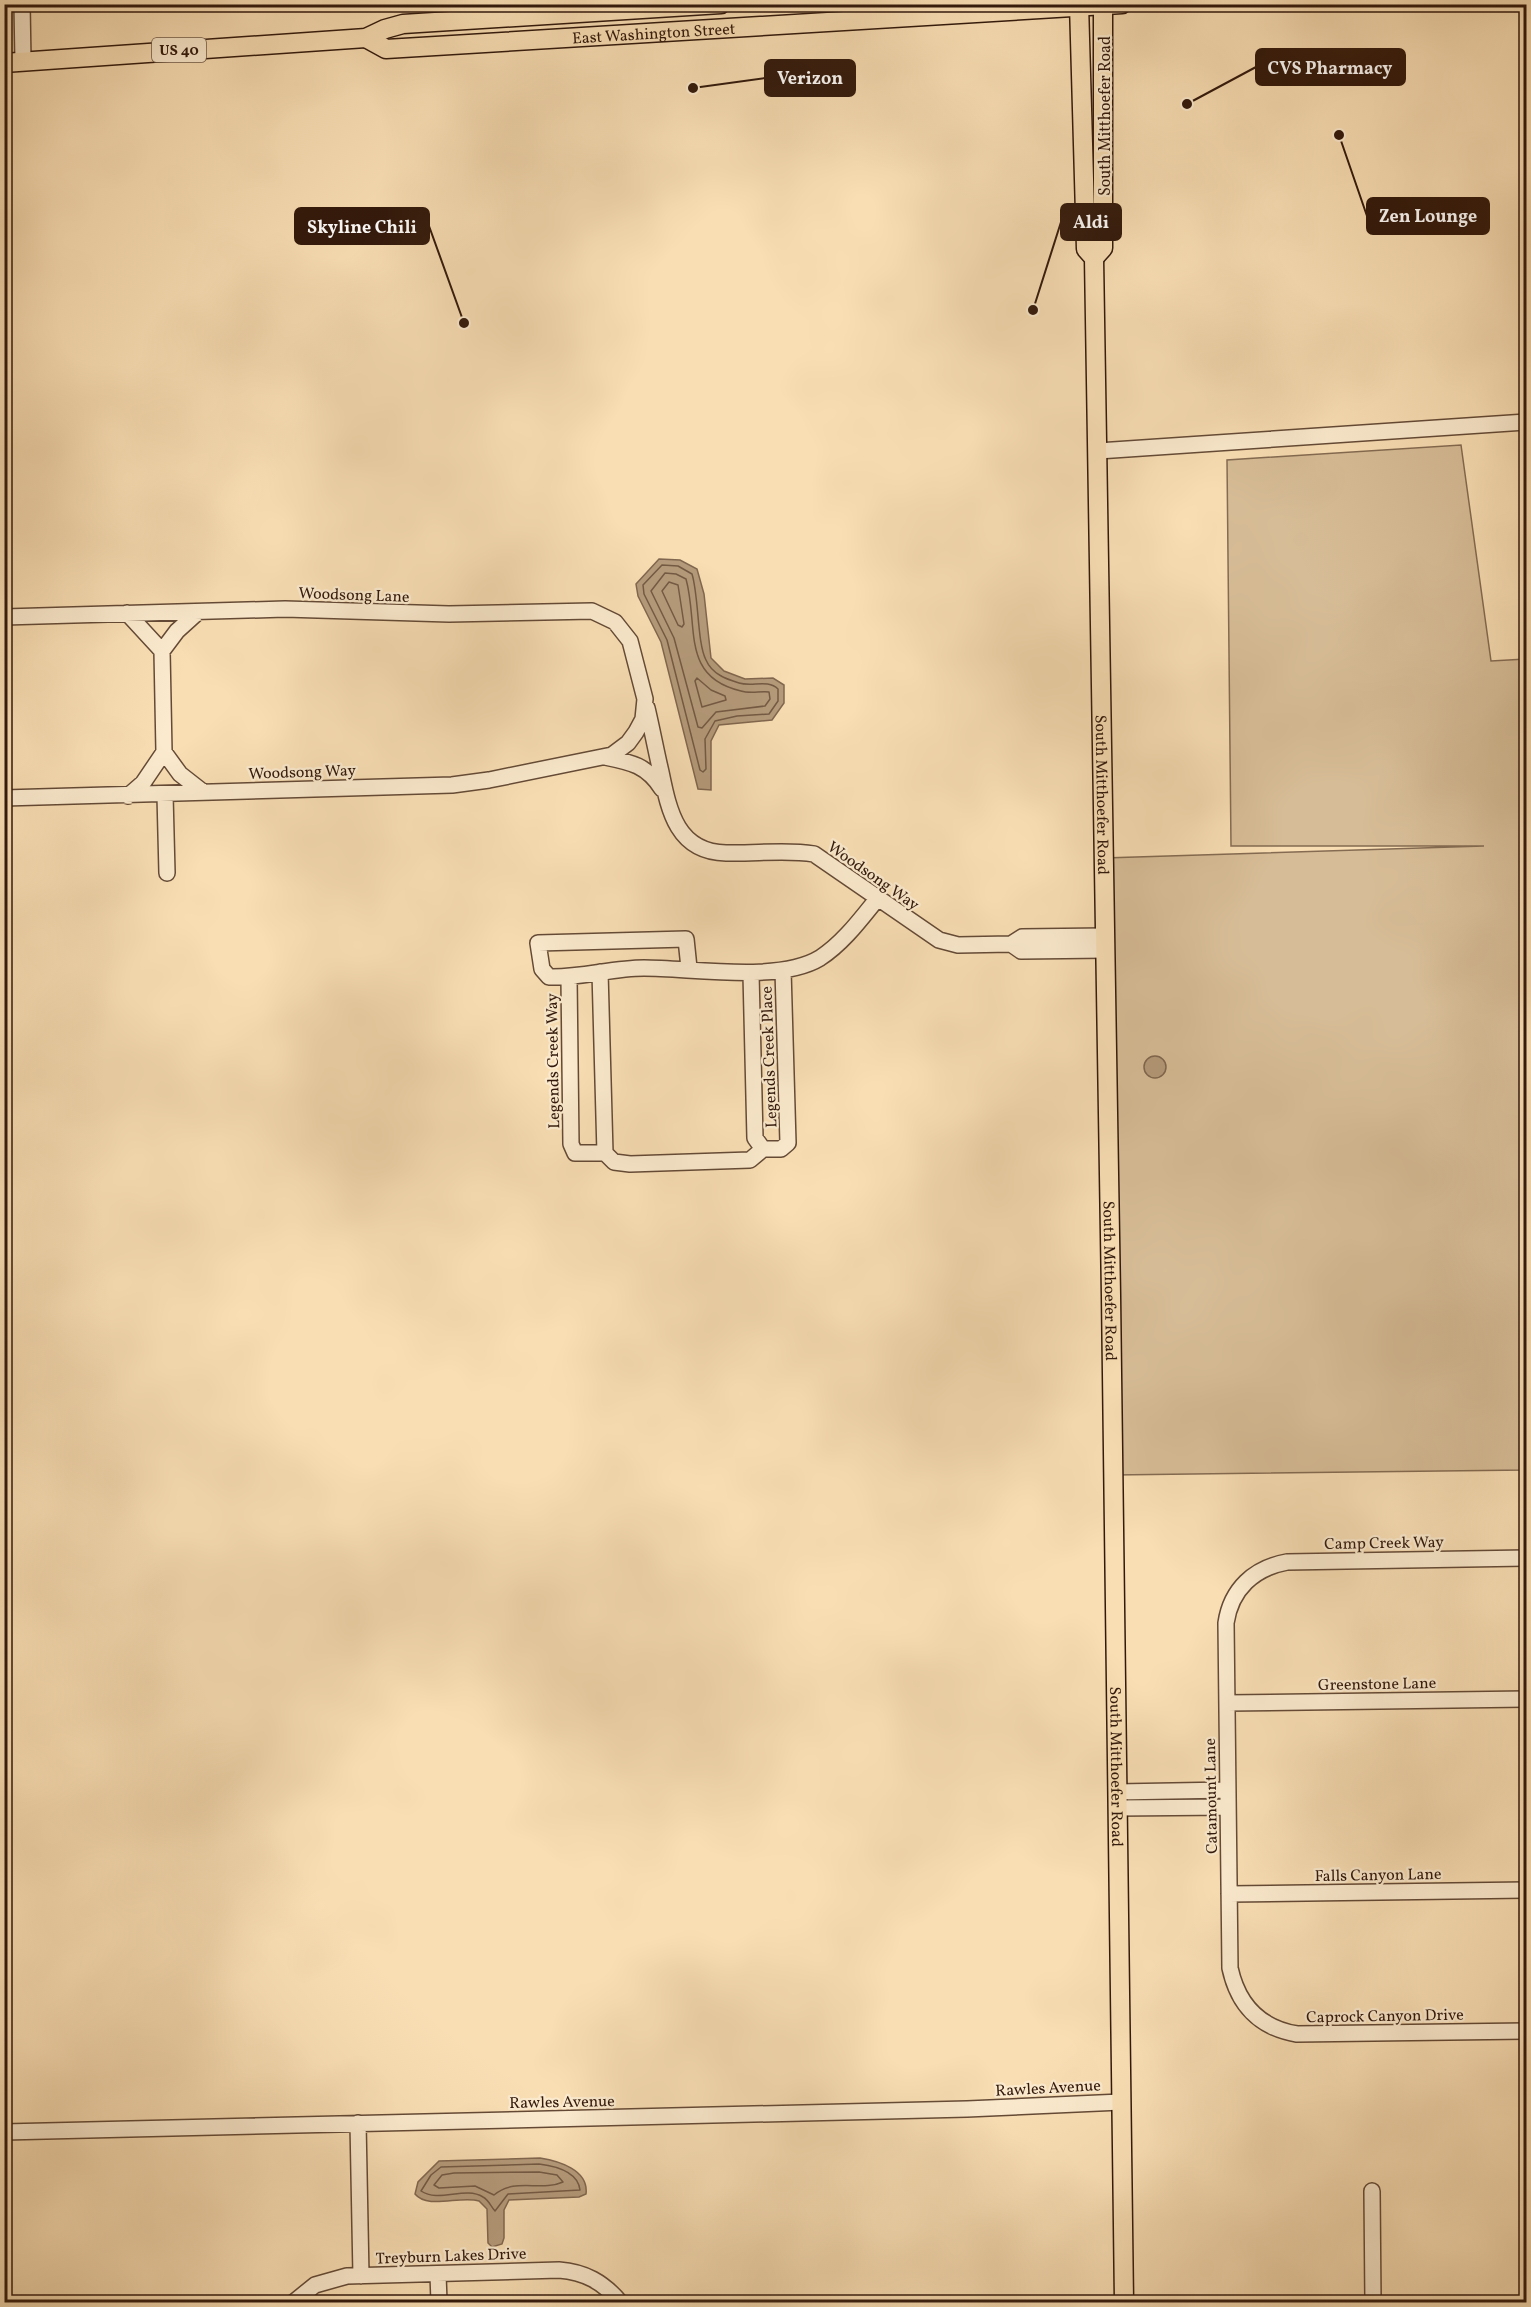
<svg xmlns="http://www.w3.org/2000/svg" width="1531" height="2307" viewBox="0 0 1531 2307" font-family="Vollkorn,serif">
	<rect width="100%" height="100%" fill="#f9deb4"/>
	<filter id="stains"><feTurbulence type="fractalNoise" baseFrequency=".00333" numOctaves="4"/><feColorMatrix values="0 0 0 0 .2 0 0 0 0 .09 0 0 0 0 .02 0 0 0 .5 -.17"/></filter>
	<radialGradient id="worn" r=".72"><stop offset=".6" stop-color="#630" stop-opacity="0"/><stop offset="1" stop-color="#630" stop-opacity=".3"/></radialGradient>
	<path fill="#d7bd97" stroke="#846b52" stroke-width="1.5" d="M1461,445L1491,661L1526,659V1470L1113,1475L1104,858L1484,846H1231L1227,460Z"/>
	<path fill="#b59b7b" stroke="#81674f" stroke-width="1.5" d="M659,559L680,560L697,569L704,594L711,658L724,671L745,679L773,678L784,685V703L772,720L719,725L711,741V790L698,789L661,642L638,596L636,584Z
		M1144 1067a11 11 0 1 1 22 0a11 11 0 1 1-22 0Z
		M540,2158C559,2161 589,2170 586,2194L579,2197L509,2200L504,2210V2238L502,2244L492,2247L488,2243L487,2209L479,2201C461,2195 428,2210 415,2194L418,2182L439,2161Z"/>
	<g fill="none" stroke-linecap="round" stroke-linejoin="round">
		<path stroke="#745a44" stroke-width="1.5" d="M662,565L678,566L692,574C699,597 697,643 706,660C712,674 726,679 739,683C752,687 768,679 778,689V701L769,714L737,716L715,721L705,739L706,769L703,772L700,770L667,640L644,594L643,585Z
			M665,573L676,574L686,579C699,626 680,677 741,691C750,694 760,691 769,692L770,699L765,706L716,712L702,728L698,727L674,638L651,591Z
			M669,582L678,585L684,624L682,627L678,625L662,591Z
			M697,678L711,690L725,696L726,700L702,707L695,681Z
			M539,2164C555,2166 578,2172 580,2190L508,2194L495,2211C491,2207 489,2200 483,2197C465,2186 439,2203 421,2191L431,2175L441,2167Z
			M539,2172L557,2175L563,2182C541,2192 515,2177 494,2195L475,2186L439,2188L434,2185L442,2175L454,2173Z"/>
		<defs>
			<path id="minor" d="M22,4L23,61
				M1098,451L1526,422
				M127,613L162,651
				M4,617L285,609L449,614L592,611L615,622L630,641L645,699L643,719L636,732L628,743L612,755L489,780L452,785L4,798
				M162,651L164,752
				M162,651L177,631L198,612
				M647,708C652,729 656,751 661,772C669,811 677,852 726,853C755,854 785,849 814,854L939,940L958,945L1011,944L1022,937L1105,936
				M164,752L180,774L203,792
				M605,757C630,762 647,765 662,789
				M165,795L167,873
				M128,796L143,783L164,752
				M1011,944L1021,951L1106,950
				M689,968L686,939L538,943L542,969L549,977C582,978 612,968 644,968C693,968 779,983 820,958C843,943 860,920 877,899
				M600,972L605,1153L614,1162L630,1164L750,1160L763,1149
				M751,974L755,1138L763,1149H781L788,1143L783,970
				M569,978L571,1144L575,1153H605
				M1526,1558L1287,1562C1254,1568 1231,1589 1226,1623L1230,1968C1238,2005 1260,2028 1297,2034L1526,2031
				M1227,1703L1526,1699
				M1117,1792L1228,1790
				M1117,1808L1228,1807
				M1229,1894L1526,1890
				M358,2123L361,2276
				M4,2132L967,2109L1121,2102
				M1372,2191L1373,2302
				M438,2274L439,2302
				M294,2302L315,2285L347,2276L559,2270C585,2272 603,2282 620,2302"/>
			<g id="major">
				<path id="s1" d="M1079,4L1086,249L1094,258L1111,1296L1124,2302"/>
				<path id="s2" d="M366,38L386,49L1122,4"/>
				<path d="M4,63L366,38L385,29L403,24L721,4"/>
				<path d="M1094,258L1103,248V4"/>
			</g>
		</defs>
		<use href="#minor" stroke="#644a36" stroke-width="18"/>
		<use href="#major" stroke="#32190c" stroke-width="21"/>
		<use href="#minor" stroke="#fbeace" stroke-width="15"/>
		<use href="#major" stroke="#f9deb4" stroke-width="18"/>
	</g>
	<g text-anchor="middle" stroke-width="4.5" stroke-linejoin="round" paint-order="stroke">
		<rect fill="#fbeace" stroke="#6e5846" stroke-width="1.5" x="152" y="38" width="54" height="24" rx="4.5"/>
		<g font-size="15" font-weight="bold" fill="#32190c">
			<text x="179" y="55">US 40</text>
		</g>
		<g font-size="16" fill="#32190c" stroke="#fbeace">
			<text dy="6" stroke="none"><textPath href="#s2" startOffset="291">East Washington Street</textPath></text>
			<text transform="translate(1104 116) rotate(-90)" y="6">South Mitthoefer Road</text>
			<text transform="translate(354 594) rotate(2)" y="6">Woodsong Lane</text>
			<text transform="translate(302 771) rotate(-2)" y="6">Woodsong Way</text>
			<text dy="6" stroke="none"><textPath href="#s1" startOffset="794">South Mitthoefer Road</textPath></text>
			<text transform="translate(874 875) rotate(35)" y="6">Woodsong Way</text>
			<text transform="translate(768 1057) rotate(-92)" y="6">Legends Creek Place</text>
			<text transform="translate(552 1061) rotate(-91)" y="6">Legends Creek Way</text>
			<text dy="6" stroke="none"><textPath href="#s1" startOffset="1280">South Mitthoefer Road</textPath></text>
			<text transform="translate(1384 1542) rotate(-1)" y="6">Camp Creek Way</text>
			<text transform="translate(1377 1683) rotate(-1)" y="6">Greenstone Lane</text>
			<text dy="6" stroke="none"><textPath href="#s1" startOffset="1766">South Mitthoefer Road</textPath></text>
			<text transform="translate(1210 1796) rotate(-91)" y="6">Catamount Lane</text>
			<text transform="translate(1378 1874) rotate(-1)" y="6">Falls Canyon Lane</text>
			<text transform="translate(1385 2015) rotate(-1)" y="6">Caprock Canyon Drive</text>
			<text transform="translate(1048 2087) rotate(-3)" y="6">Rawles Avenue</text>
			<text transform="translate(562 2101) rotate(-1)" y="6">Rawles Avenue</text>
			<text transform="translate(451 2255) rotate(-2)" y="6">Treyburn Lakes Drive</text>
		</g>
	</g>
	<path fill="none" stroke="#32190c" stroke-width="2" d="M1187 104L1256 67M693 88L765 78M1339 135L1367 216M1033 310L1061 222M464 323L429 226"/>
	<g fill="#32190c" stroke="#fbeace" stroke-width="2">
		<circle cx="1187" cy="104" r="6"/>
		<circle cx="693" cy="88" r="6"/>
		<circle cx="1339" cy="135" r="6"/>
		<circle cx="1033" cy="310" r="6"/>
		<circle cx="464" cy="323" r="6"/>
	</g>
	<g fill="#32190c" stroke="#32190c" stroke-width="2">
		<rect x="1256" y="49" width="149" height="36" rx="6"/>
		<rect x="765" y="60" width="90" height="36" rx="6"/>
		<rect x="1367" y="198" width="122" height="36" rx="6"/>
		<rect x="1061" y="204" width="60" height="36" rx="6"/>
		<rect x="295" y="208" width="134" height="36" rx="6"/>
	</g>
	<g font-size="18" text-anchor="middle" font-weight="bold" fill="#fff">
		<text x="1330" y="74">CVS Pharmacy</text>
		<text x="810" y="84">Verizon</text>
		<text x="1428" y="222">Zen Lounge</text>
		<text x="1091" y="228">Aldi</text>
		<text x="362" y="233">Skyline Chili</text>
	</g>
	<rect width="1531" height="2307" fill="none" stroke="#f9deb4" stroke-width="24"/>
	<rect x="6" y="6" width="1519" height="2295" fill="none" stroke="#32190c" stroke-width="3"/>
	<rect x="12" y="12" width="1507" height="2283" fill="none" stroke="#32190c" stroke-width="1.5"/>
	<rect width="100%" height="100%" filter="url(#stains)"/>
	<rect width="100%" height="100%" fill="url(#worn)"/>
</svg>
